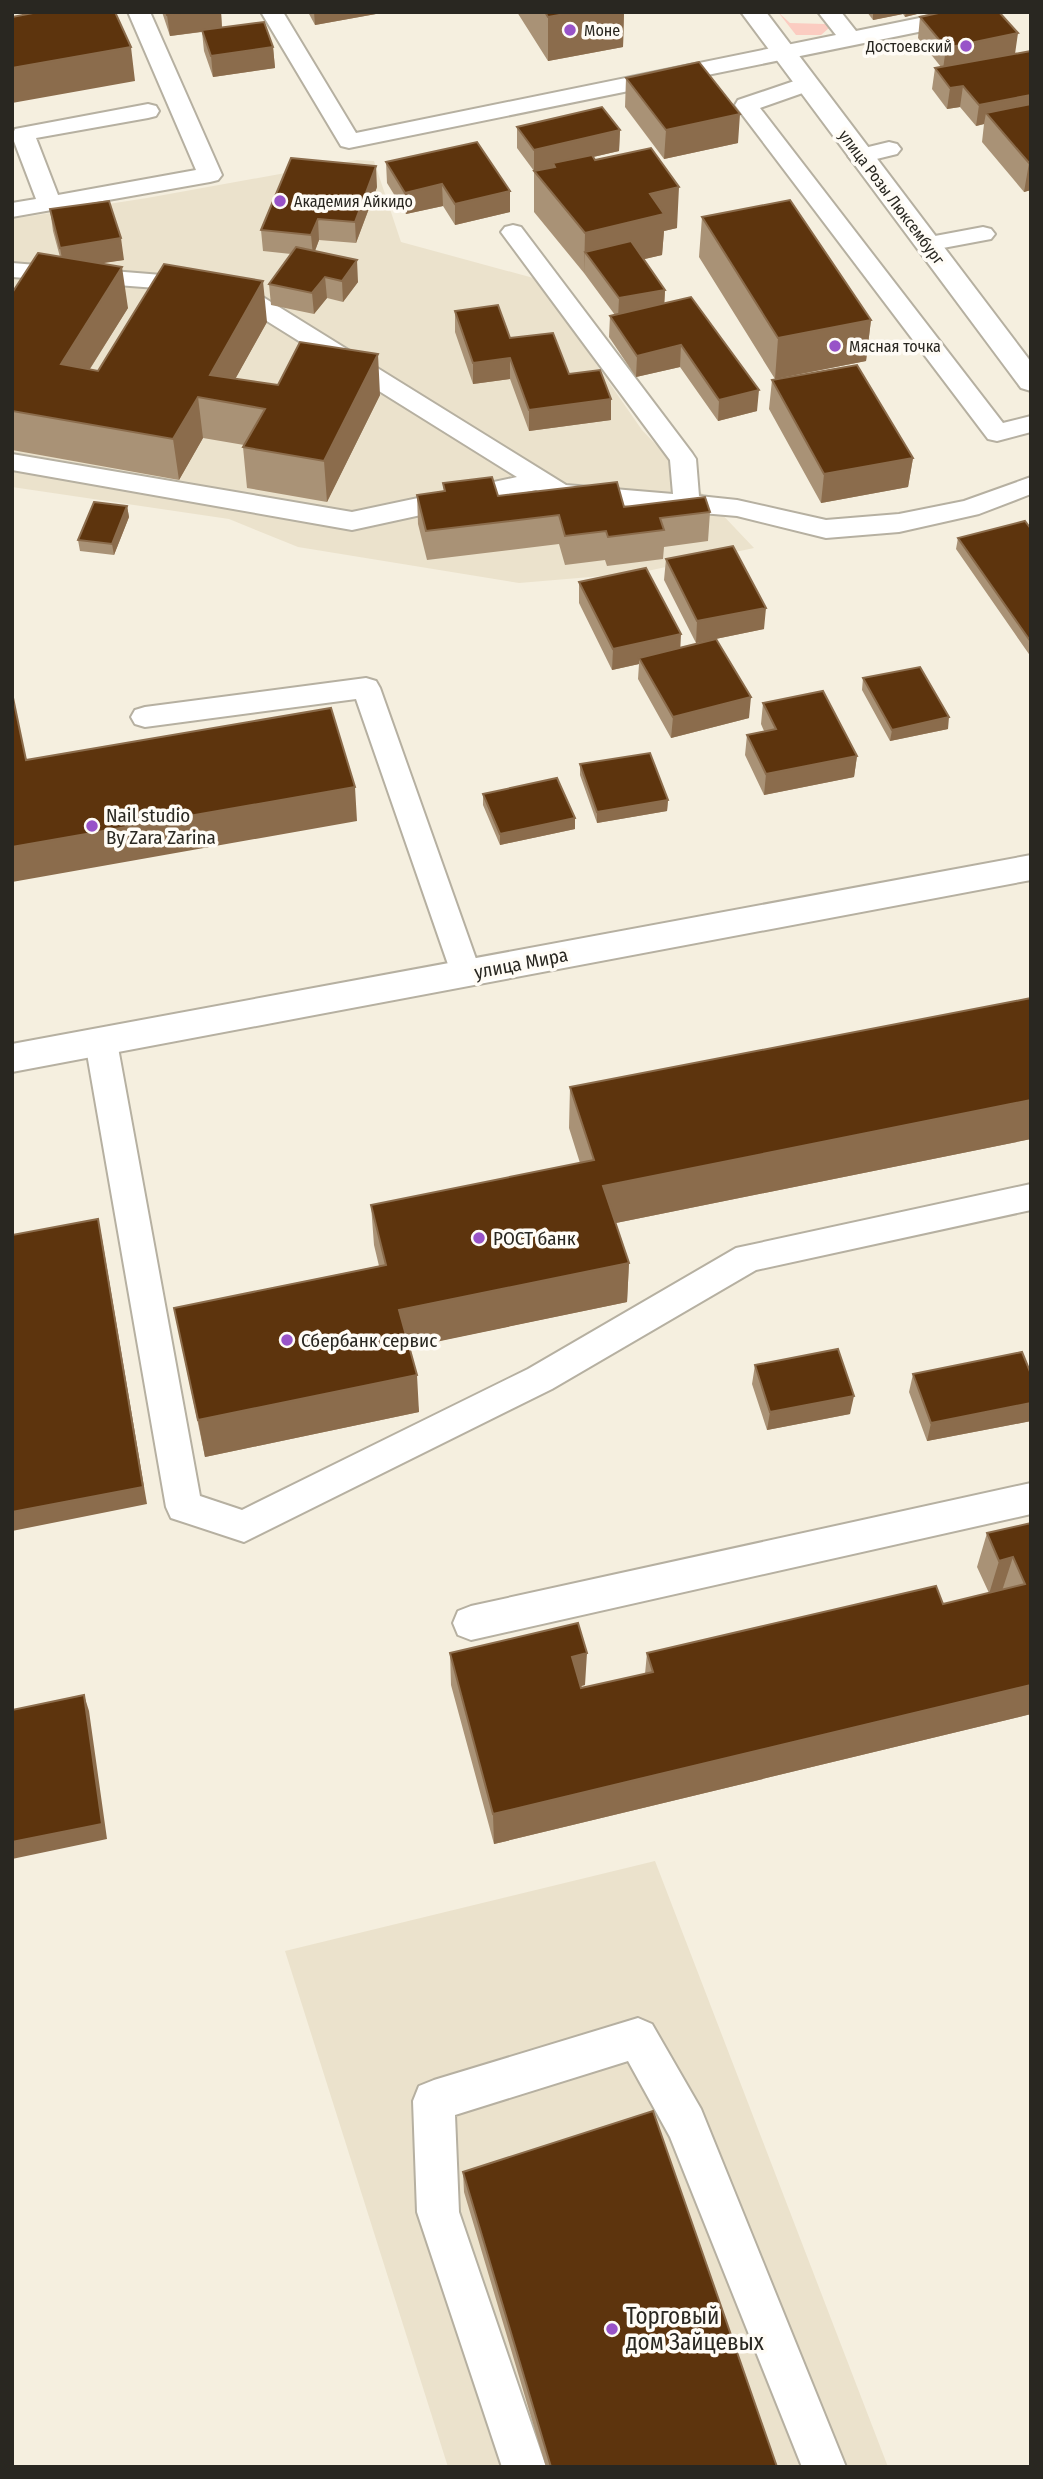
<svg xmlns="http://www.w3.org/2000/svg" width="1043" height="2479" viewBox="0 0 1043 2479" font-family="'Fira Sans Condensed',sans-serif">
	<rect width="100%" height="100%" fill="#f5efdf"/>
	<path fill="#ebe2cc" d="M357,160L374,161L401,242L537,279L642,430L754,548L638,573L519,583L298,547L229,519L12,487V219L147,198Z
		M655,1861L888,2467H448L285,1951Z"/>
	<path fill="#fbccc1" d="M778,12L790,23L825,24L829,28L821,35H796Z"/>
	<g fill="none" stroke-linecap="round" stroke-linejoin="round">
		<defs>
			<path id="lane" d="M128,12H150L222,175L218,180L210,182L12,217V203L36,199L12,136L15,129L148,104L156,106L159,111L156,116L148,118L36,138L58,195L196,170Z
				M261,12H283L356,133L836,35L818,12H841L856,31L949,12H993L990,17L982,19L349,148L341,146L338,141Z
				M806,77L814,79L817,84L814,89L760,108L1003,423L1031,416V432L997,441L988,439L735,105L738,100Z
				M889,142L897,144L901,149L897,154L860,163L852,161L848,156L852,151Z
				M513,225L521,227L692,453L696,459L699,496L737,500L826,520L899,514L964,501L1031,477V494L979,514L899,532L826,538L737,516L560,501L536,490L352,530L12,470V454L352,512L517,477L222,293L12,277V263L237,281L566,485L673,494L670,460L501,232L505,227Z
				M983,227L991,229L995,234L991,239L927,251L919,249L915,244L919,239Z
				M366,678L376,681L380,688L481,973L477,981L466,985L455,981L451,973L356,699L145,727L135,724L131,717L135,710L145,707Z
				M101,1030L112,1034L117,1042L200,1496L242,1510L528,1369L736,1248L1031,1184V1210L756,1270L552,1389L244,1542L171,1518L166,1507L85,1042L90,1034Z
				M1031,1483V1514L471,1640L458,1635L453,1623L458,1611L471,1606Z
				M638,2018L652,2024L701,2109L846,2467H802L670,2137L628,2061L455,2115L459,2212L546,2467H502L417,2212L413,2101L419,2086L434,2080Z"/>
			<path id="secondary" d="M741,12H766L1031,362V391L1021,388Z
				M1031,855V880L12,1072V1044Z"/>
		</defs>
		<use href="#lane" stroke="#b6b0a1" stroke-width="4"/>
		<use href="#secondary" stroke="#b6b0a1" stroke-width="4"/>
		<use href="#lane" fill="#fff" fill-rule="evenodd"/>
		<use href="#secondary" fill="#fff" fill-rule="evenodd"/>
	</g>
	<path fill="#a99276" d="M162,12H221L222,28L273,47L275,68L213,77L204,51L202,32L170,36Z
		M308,12H387L315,25Z
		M517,12H624L623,47L548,61Z
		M867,12H925L905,17L903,14L873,20Z
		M920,17L1015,54L1031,51V190L1024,192L982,142L984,124L976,126L960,107L947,109L932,89L935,68L941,67L918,38Z
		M626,78L738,143L664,159L625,107Z
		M517,127L620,130L619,151L593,157L595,160L677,228L664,231L662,255L644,259L665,290L664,303L757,411L718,421L680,367L636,377L609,337L610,316L615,315L584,273L534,212V171L517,148Z
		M386,162L510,212L455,225L443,206L406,214L387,183Z
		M377,187L356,243L319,240L315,251L358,282L343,302L327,298L314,314L271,305L269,284L291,254L263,251L261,230Z
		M50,209L124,260L100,263L128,308L90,369L98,371L267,322L235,379L278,385L380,395L327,502L247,488L243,447L244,445L203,438L179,480L12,450V293L60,257L53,231Z
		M702,217L871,320L866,361L775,379L699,257Z
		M455,311L510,338L569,374L611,420L529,431L510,379L473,384L455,332Z
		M772,380L913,458L908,487L821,503L769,409Z
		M443,483L498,496L710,512L708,541L664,547L663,559L607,566L605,560L565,565L559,544L427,560L418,524L417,495L444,492Z
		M127,506L129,517L114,555L80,551L78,540Z
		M1031,529V657L956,549L958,538Z
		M666,559L764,629L696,643L664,580Z
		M579,582L680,648L749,718L671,738L638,679L639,664L612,670L579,603Z
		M863,678L948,729L890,741L862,690Z
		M763,703L857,756L854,777L764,795L745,755L747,735L764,731L761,724Z
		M580,764L668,800L667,811L597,823L580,775Z
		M483,794L575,818V829L500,845L483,805Z
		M570,1087L1031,1139L616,1223L629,1263L627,1302L409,1347L419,1412L205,1457L174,1308L379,1266L374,1245L371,1205L580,1163L569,1128Z
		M755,1365L850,1414L767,1430L752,1384Z
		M913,1374H1031V1421L927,1441L909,1392Z
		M1031,1523V1714L494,1844L451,1685L450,1653L585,1685L580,1686L581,1688L645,1674L647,1653L943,1604L989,1593L977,1567L987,1533Z
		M463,2172L777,2467H546L464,2192Z"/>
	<path fill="#8b6c4c" d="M189,12H221L222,29L170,36L167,15Z
		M314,12H387L315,25Z
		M576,12H624L623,47L548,61V17Z
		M873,12H904L903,14L873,20Z
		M906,12H925L905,17Z
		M1018,33L1015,54L943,69L946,48Z
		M131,47L135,81L12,103V68Z
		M273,47L275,68L213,77L211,56Z
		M963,86L960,107L947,109L950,88Z
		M1031,95V116L986,113L984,124L976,126L979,105Z
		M740,114L738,143L664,159L666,130Z
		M620,130L619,151L554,166L553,163V167L534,171V150Z
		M1031,162V190L1024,192L1029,163Z
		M376,166L377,187L356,243L355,222Z
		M442,184L443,206L406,214L405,193Z
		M679,187L677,228L664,231L662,255L598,270L585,252L584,273L585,233L650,194Z
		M510,191V212L455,225V204Z
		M318,219L319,240L313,256L311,235Z
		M121,238L124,260L64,269L60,248Z
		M357,260L358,282L343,302L342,281Z
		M122,267L128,308L67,405L61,364Z
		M325,277L327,298L314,314L312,293Z
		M263,281L267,322L223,401L210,375Z
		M665,290L664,312L618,319L619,298Z
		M871,320L866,361L775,379L778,338Z
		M681,345L680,367L636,377L637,356Z
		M378,354L380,395L327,502L324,461Z
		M510,358V379L473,384V363Z
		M759,390L757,411L718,421L719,400Z
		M198,397L203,438L179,480L173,439Z
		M611,399V420L529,431V410Z
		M913,458L908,487L821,503L824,474Z
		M127,506L129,517L114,555L112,544Z
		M766,608L764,629L696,643L697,621Z
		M681,634L680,655L639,658V664L612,670L613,649Z
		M751,697L749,718L671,738L673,717Z
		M949,717L948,729L890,741L892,730Z
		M857,756L854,777L764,795L766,774Z
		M355,787L357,821L12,882V847Z
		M668,800L667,811L597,823V812Z
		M575,818V829L500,845V834Z
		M1031,1100V1139L601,1226L603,1186Z
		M98,1219L102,1239L147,1504L12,1531V1512Z
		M629,1263L627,1302L402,1349L399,1310Z
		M417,1375L419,1412L205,1457L198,1420Z
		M854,1396L850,1414L767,1430L770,1412Z
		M1031,1403V1421L927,1441L931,1423Z
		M1013,1557L1002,1591L989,1594L999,1561Z
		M587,1653L585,1685L571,1689L572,1657Z
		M1031,1685V1714L494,1844L493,1814Z
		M84,1695L89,1711L107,1839L12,1859V1842Z"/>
	<path fill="#5d340d" stroke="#8b6c4c" stroke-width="2" d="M38,12H115L131,47L12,68V17Z
		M166,12H189L167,15Z
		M545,12H576L548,17Z
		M943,12H999L1018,33L946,48L920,17Z
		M264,22L273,47L211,56L202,30Z
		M1031,51V95L979,105L963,86L950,88L935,68Z
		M699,62L740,114L666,130L626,78Z
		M1031,104V162L1029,163L986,113Z
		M602,107L620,130L534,150L517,127Z
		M477,142L510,191L455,204L442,184L405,193L386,162Z
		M651,148L679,187L650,194L664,214L585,233L534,171L555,167L553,163L592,155L595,160Z
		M291,158L376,166L355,222L318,219L311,235L261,230Z
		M790,200L871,320L778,338L702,217Z
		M109,201L121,238L60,248L50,209Z
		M631,241L665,290L619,298L585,252Z
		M296,247L357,260L342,281L325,277L312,293L269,284Z
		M38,253L122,267L61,364L98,371L164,264L263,281L210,375L278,385L300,342L378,354L324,461L243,447L265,409L198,397L173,439L12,411V293Z
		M691,297L759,390L719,400L681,345L637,356L610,316Z
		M498,305L510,338L553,333L569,374L600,370L611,399L529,410L510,358L473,363L455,311Z
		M857,365L913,458L824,474L772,380Z
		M492,477L498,496L617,482L624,507L705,497L710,512L660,518L664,530L608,537L606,531L565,536L559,515L426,531L417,495L445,491L443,483Z
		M94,502L127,506L112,544L78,540Z
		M1025,521L1031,529V642L958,538Z
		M733,546L766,608L697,621L666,559Z
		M646,568L681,634L613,649L579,582Z
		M716,639L751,697L673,717L639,658Z
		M920,667L949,717L892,730L863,678Z
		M823,691L857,756L766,774L747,735L776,729L763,703Z
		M12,693L26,760L331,708L355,787L12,847Z
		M650,753L668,800L597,812L580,764Z
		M557,778L575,818L500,834L483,794Z
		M1031,998V1100L603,1186L629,1263L399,1310L417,1375L198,1420L174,1308L386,1265L371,1205L594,1160L570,1087Z
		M98,1219L143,1487L12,1512V1235Z
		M838,1349L854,1396L770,1412L755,1365Z
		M1022,1352L1031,1374V1403L931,1423L913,1374Z
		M1031,1523V1685L493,1814L450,1653L578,1623L587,1653L572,1657L581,1688L653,1672L647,1653L936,1586L943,1604L1025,1584L1013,1557L999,1561L987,1533Z
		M84,1695L102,1824L12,1842V1710Z
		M653,2111L777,2467H551L463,2172Z"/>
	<g fill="#9853c8" stroke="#fffcf6" stroke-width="2.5">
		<circle cx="570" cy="30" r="7"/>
		<circle cx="966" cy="46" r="7"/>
		<circle cx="280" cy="201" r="7"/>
		<circle cx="835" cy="346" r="7"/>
		<circle cx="92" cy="826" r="7"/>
		<circle cx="479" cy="1238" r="7"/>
		<circle cx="287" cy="1340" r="7"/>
		<circle cx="612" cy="2329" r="7"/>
	</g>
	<g text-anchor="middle" stroke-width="7" stroke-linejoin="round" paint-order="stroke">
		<g font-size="16" fill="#292721" stroke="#fffcf6" text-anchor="start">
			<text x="584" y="36">Моне</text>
			<text x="952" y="52" text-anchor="end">Достоевский</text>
			<text x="294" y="207">Академия Айкидо</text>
			<text x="849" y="352">Мясная точка</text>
		</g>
		<g font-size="16" fill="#292721" stroke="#fffcf6">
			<text transform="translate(892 197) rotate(53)" y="6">улица Розы Люксембург</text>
		</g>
		<g font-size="19" fill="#292721" stroke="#fffcf6" text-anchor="start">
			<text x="106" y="822">Nail studio<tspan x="106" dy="22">By Zara Zarina</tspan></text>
			<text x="493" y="1245">РОСТ банк</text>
			<text x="301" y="1347">Сбербанк сервис</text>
		</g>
		<g font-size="19" fill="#292721" stroke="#fffcf6">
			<text transform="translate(521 963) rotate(-11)" y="7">улица Мира</text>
		</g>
		<g font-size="23" fill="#292721" stroke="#fffcf6" text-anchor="start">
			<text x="626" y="2324">Торговый<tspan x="626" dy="26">дом Зайцевых</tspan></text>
		</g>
	</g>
	<rect width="1043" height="2479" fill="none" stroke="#292721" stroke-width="28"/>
</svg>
